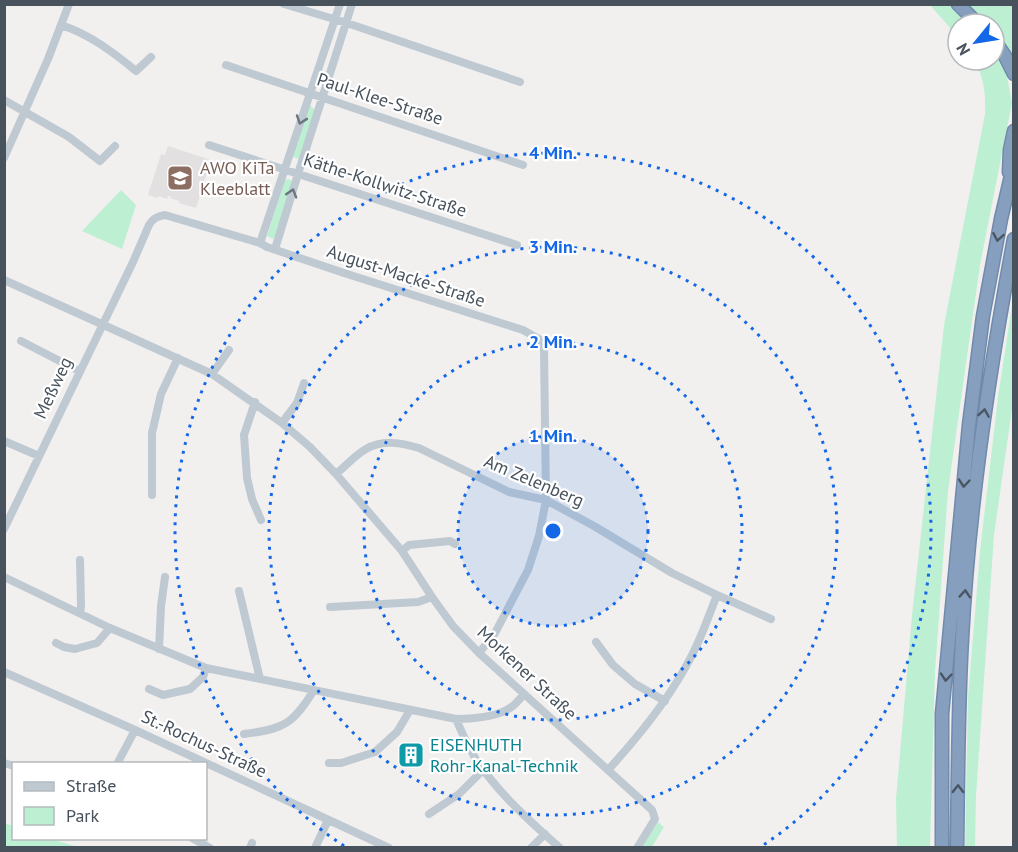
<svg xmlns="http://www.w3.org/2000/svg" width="1018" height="852" viewBox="0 0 1018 852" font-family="'PT Sans',sans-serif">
	<rect width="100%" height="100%" fill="#f2efef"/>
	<path fill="#e3e0e1" d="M168,146L211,160L196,208L179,203V201L170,198L171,196H168L167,199L159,196L158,198L148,195L161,154L165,155Z"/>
	<path fill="#bdf0d3" d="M930,5H950L969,24H958V37Z
		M966,5H1013V65L994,34V24H984Z
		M994,51L1006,71L1012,103L980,265L948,491L935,672L930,847H897L896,799L912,615L944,325L985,114C986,94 984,78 974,60H994Z
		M311,106L315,110L300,159L293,157V155L308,107Z
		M289,179L292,181V184L274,239L267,236L285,180Z
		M121,190L136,205L122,249L82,231Z
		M1013,299V402L994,535L976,796L975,847H965L968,697L980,551L998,397Z
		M658,822L664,827L652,847L640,848Z
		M4,823L13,826L14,838L51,839L78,847H5Z"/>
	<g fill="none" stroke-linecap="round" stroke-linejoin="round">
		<defs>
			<path id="highway" d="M958,4L978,24
				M994,40L1005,56L1014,74
				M1009,172L1010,150L1014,131
				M942,848V714L969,425L983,316L1001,219L1014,163
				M957,848C958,778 958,708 962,639C969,504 989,371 1014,239"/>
		</defs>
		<use href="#highway" stroke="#718aab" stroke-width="15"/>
		<path stroke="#bfc9d2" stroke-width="8" d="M284,4L347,23L520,82
			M61,25C89,34 113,52 136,71L151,57
			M226,65L523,165
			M4,100L69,137L100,161L115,146
			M209,145L517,245
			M4,158L48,59L69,4
			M260,243L340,4
			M275,249L298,174L352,4
			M4,280L212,374L282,423L310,447L336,474L402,551L432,597L453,626L479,653L652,810L655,819L637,848
			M21,341L79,371
			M212,374L229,350
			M255,402L244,435L247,478L252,499L261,520
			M282,423L297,403L304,383
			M4,441L39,456
			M336,474C346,466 355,455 366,449C383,439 402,443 419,448L509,492L546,500L594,526L672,573L717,595C709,615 702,636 692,655C671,697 640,735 608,770
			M152,495V433L161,394L178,358
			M4,529L133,262L149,225C153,218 158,216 165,215L260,243L267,247L344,273L523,330L539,339L544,349L546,500L539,536L528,570L495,633L479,653
			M402,551L409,545L450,541L455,544
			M4,577L110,628L206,668L456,719C471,719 497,717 510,708C515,705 520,699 524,694
			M239,591L260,679
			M717,595L771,619
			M330,607L418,602L432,597
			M80,613L81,606L80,560
			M596,642L613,665L635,684L665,701
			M56,643L64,647L75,649L97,643L110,628
			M159,649L161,606L165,577
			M4,672L135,730L389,848
			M149,689L163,695L190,689L203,677L206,668
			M456,719C464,737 472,756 485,772C506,800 534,825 560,848
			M244,734C284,729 293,724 314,690
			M4,763L14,766
			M329,763H341L375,752L397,732L410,710
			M117,764L135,730
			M429,814L459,794L483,770
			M192,838L210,848
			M250,848L252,843
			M315,848L328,820
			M531,848L545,834"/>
		<use href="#highway" stroke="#869fbf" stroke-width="12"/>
	</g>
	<defs><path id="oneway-chevron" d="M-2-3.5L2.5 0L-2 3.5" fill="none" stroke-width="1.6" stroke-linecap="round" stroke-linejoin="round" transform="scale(1.5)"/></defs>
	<g stroke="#6b7680">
		<use href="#oneway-chevron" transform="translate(301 120) rotate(109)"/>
		<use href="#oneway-chevron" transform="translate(292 193) rotate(-73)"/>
	</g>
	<g stroke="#4a5662">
		<use href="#oneway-chevron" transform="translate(998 237) rotate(100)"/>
		<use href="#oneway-chevron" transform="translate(984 413) rotate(-81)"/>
		<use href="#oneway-chevron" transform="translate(964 483) rotate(95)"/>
		<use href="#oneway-chevron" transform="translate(965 594) rotate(-86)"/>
		<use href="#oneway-chevron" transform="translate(946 677) rotate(95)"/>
		<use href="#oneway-chevron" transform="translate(958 789) rotate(-89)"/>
	</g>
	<circle cx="553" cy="531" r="95" fill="#1468e7" fill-opacity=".12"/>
	<g fill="none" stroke="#1468e7" stroke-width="3" stroke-dasharray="3 6">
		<circle cx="553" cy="531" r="95"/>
		<circle cx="553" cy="531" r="189"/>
		<circle cx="553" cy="531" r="284"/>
		<path d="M344 846A378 378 0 1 1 762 846"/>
	</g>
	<defs>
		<symbol id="school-square" viewBox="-11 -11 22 22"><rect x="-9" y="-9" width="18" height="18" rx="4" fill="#8d6e63" stroke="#fff"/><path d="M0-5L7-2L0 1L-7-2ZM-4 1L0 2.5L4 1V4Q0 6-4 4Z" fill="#fff"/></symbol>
		<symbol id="building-square" viewBox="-11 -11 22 22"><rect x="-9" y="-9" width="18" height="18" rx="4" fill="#0f9aa8" stroke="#fff"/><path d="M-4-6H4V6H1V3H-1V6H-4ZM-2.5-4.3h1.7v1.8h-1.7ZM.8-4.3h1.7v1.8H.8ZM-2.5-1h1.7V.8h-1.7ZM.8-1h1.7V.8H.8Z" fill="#fff"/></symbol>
	</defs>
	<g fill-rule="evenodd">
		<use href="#school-square" x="165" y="163" width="30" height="30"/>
		<use href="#building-square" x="396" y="740" width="30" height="30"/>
	</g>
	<g text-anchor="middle" stroke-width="4.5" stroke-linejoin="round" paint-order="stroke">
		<g font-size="18" fill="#47525d" stroke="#fff">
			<text transform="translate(380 99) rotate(18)" y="6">Paul-Klee-Straße</text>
			<text transform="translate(385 185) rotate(18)" y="6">Käthe-Kollwitz-Straße</text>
			<text transform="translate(406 276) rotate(18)" y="6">August-Macke-Straße</text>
			<text transform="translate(53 388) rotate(-65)" y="6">Meßweg</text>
			<text transform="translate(534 481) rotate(23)" y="6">Am Zelenberg</text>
			<text transform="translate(527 673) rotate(43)" y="6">Morkener Straße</text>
			<text transform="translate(204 744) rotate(25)" y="6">St.-Rochus-Straße</text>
		</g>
		<g font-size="18" fill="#785e54" stroke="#fff" text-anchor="start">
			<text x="200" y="174">AWO KiTa<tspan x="200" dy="21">Kleeblatt</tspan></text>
		</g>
		<g font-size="18" fill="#0d838f" stroke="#fff" text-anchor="start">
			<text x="430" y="751">EISENHUTH<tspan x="430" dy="21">Rohr-Kanal-Technik</tspan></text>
		</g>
	</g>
	<circle cx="553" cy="531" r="9" fill="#1468e7" stroke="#fff" stroke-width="3"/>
	<g font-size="18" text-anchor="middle" font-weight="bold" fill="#1468e7" stroke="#fff" stroke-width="4.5" stroke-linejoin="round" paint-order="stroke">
		<text x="553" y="159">4 Min.</text>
		<text x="553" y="253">3 Min.</text>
		<text x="553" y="348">2 Min.</text>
		<text x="553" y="442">1 Min.</text>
	</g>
	<rect width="1018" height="852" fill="none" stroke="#47525d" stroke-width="12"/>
	<rect x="12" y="762" width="195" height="78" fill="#ffffff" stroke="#b5babe" stroke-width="1.5"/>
	<rect x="24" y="782" width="30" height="9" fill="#bfc9d2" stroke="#b5babe" stroke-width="1.5"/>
	<text x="66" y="792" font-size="18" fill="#47525d">Straße</text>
	<rect x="24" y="807" width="30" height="18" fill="#bdf0d3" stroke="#b5babe" stroke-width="1.5"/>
	<text x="66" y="822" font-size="18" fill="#47525d">Park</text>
	<g transform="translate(976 42) rotate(240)"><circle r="28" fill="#ffffff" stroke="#b5babe" stroke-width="1.5"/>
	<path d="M0-4.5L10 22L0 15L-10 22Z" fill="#1468e7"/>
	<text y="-9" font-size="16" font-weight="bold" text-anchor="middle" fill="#47525d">N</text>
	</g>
</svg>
